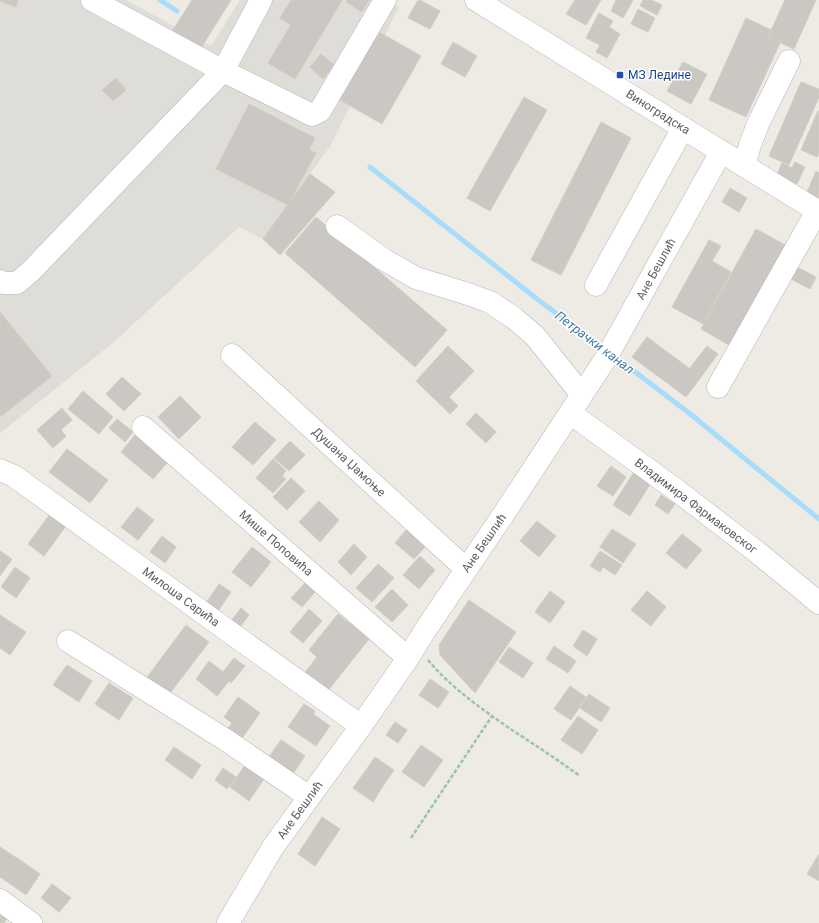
<svg xmlns="http://www.w3.org/2000/svg" width="819" height="923" viewBox="0 0 819 923" font-family="Roboto,sans-serif">
	<rect width="100%" height="100%" fill="#eeebe4"/>
	<path fill="#dfddd8" d="M0,0H126L211,46L240,0H388L399,7L331,145L263,239L239,227L115,341L0,433Z"/>
	<g fill="none" stroke-linecap="round" stroke-linejoin="round">
		<path stroke="#a7ddfa" stroke-width="5" d="M160,0L177,11
			M370,167L541,302L605,349
			M613,355L689,413L819,519"/>
	</g>
	<path fill="#cbc7c3" stroke="#d2ccc2" d="M0,0H18L16,7L0,1Z
		M192,0H231L199,51L171,33Z
		M291,0H342L295,79L268,63L291,25L280,18Z
		M347,0H369L362,12L346,2Z
		M418,0H420L440,11L430,29L408,18Z
		M575,0H601L586,25L566,14Z
		M616,0H633L623,18L611,11Z
		M643,0H651L662,5L657,15L640,6Z
		M785,0H816L794,49L768,37Z
		M638,9L655,18L648,32L631,24Z
		M599,13L613,21L609,27L620,34L607,58L596,52L600,45L586,38Z
		M746,18L771,30L767,37L780,43L746,117L709,100Z
		M379,32L421,56L382,124L340,100Z
		M453,42L477,56L465,77L441,64Z
		M321,54L334,65L323,79L310,67Z
		M683,62L707,74L691,104L667,91Z
		M116,78L126,90L113,101L102,90Z
		M801,82L819,89V97L789,165L769,156Z
		M524,97L547,110L490,211L467,198Z
		M249,104L315,138L309,150L316,153L288,205L216,169Z
		M818,111H819V153L817,157L801,150Z
		M601,122L631,138L561,275L531,260Z
		M795,162L805,167L797,184L777,175L782,163L792,168Z
		M816,171L819,173V196L818,199L806,195Z
		M310,174L335,192L280,255L263,239Z
		M730,188L747,198L739,212L722,202Z
		M316,217L447,330L415,367L285,253Z
		M756,229L785,245L729,345L701,329Z
		M709,240L721,246L712,261L731,272L703,324L672,307Z
		M797,267L816,277L810,289L791,279Z
		M0,312L52,376L0,417Z
		M647,337L701,377L686,397L632,357Z
		M448,346L474,371L449,397L458,406L450,414L416,381Z
		M707,346L718,354L701,377L690,368Z
		M122,377L141,394L124,411L106,394Z
		M83,391L113,417L99,434L68,409Z
		M180,396L201,417L179,439L158,417Z
		M62,408L72,420L61,430L66,436L53,448L37,430Z
		M476,413L496,432L486,443L466,424Z
		M117,419L133,432L125,442L109,428Z
		M255,422L276,440L253,465L232,447Z
		M135,435L167,463L153,479L121,452Z
		M290,441L305,455L289,471L274,458Z
		M67,449L108,480L90,503L49,472Z
		M273,459L286,471L282,476L286,479L273,493L256,478Z
		M611,466L626,477L613,496L597,486Z
		M634,472L651,483L630,516L613,505Z
		M291,478L305,491L287,510L273,497Z
		M661,495L675,504L668,514L655,505Z
		M319,501L339,520L320,542L299,522Z
		M137,507L154,520L138,540L121,527Z
		M50,514L66,526L44,556L28,544Z
		M537,521L556,536L539,557L520,541Z
		M407,529L426,546L414,559L395,543Z
		M612,529L636,544L623,563L600,547Z
		M682,534L702,550L686,569L666,553Z
		M162,536L176,547L165,563L150,552Z
		M354,544L367,557L351,575L338,562Z
		M252,547L271,562L251,587L232,572Z
		M0,551L12,559L0,576Z
		M600,551L622,565L615,575L603,567L600,572L590,566Z
		M420,556L435,570L419,589L403,575Z
		M378,564L394,578L372,602L356,588Z
		M15,567L30,578L16,598L1,587Z
		M305,583L315,592L302,607L291,598Z
		M219,584L231,592L218,611L206,603Z
		M392,589L408,605L392,622L375,607Z
		M550,591L565,602L550,623L535,612Z
		M647,591L666,607L651,626L631,610Z
		M469,600L516,632L475,693L440,655L439,645Z
		M241,608L249,615L239,628L231,621Z
		M309,609L322,621L303,643L290,632Z
		M338,614L369,639L326,693L303,675L317,657L309,650Z
		M0,615L26,632L10,655L0,648Z
		M186,625L209,642L167,697L145,680Z
		M583,630L597,639L587,656L573,646Z
		M554,646L576,661L568,673L546,659Z
		M509,647L533,663L523,678L499,662Z
		M234,658L245,666L231,683L229,681L217,696L196,679L209,661L223,672Z
		M67,665L92,681L79,702L53,685Z
		M430,679L449,692L438,708L419,695Z
		M109,683L133,698L119,720L95,704Z
		M570,686L586,697L571,720L554,709Z
		M589,694L610,708L601,722L580,708Z
		M238,697L260,713L240,741L226,731L232,723L224,717Z
		M304,704L315,711L313,714L330,726L316,746L288,727Z
		M578,716L598,730L582,754L561,740Z
		M395,722L407,730L398,743L386,735Z
		M281,740L305,756L293,774L269,757Z
		M421,745L443,760L424,787L402,772Z
		M174,747L201,765L192,779L165,760Z
		M375,757L394,770L383,786L364,773Z
		M245,765L264,779L249,801L230,787Z
		M223,768L236,777L227,789L215,780Z
		M364,773L383,786L373,802L353,788Z
		M322,817L340,829L315,866L298,854Z
		M0,847L23,862L9,883L0,877Z
		M819,854V881L807,874Z
		M23,862L40,874L26,895L9,883Z
		M52,884L71,898L59,912L41,898Z
		M0,911L8,917L4,923H0Z"/>
	<g fill="none" stroke-linecap="round" stroke-linejoin="round">
		<defs>
			<path id="minor" d="M92,0L223,71L312,115L320,111L385,0
				M476,0L819,212
				M744,166L750,145L758,124L789,61
				M337,226L383,259L416,278L468,294L490,302L514,318L535,336L582,395
				M0,281L4,283H17L31,271L223,71L261,0
				M596,285L683,128
				M232,355L466,569
				M718,387L817,211
				M570,413L675,489L757,552L819,603
				M143,427L408,658
				M0,470L14,476L224,628L361,726
				M68,641L226,740L309,797
				M0,900L31,923
				M228,923L273,847L361,726L408,658L426,629L507,509L606,358L721,152"/>
		</defs>
		<use href="#minor" stroke="#b4b7ba" stroke-width="23"/>
		<path stroke="#9bc5a4" stroke-width="2.5" stroke-dasharray="4 2" stroke-linecap="butt" d="M428,660C450,687 483,710 512,730C535,745 558,760 580,776
			M411,838L492,716"/>
		<use href="#minor" stroke="#fff" stroke-width="22"/>
	</g>
	<rect fill="#1a4fb4" stroke="#fff" stroke-width="1.5" x="616" y="71" width="8" height="8" rx="2"/>
	<g text-anchor="middle" stroke-width="3" stroke-linejoin="round" paint-order="stroke">
		<g font-size="12" fill="#164399" stroke="#fff" text-anchor="start">
			<text x="628" y="79">МЗ Ледине</text>
		</g>
		<g font-size="12" fill="#5c6064" stroke="#fff">
			<text transform="translate(658 112) rotate(32)" y="4">Виноградска</text>
			<text transform="translate(656 269) rotate(-61)" y="4">Ане Бешлић</text>
			<text transform="translate(349 462) rotate(43)" y="4">Душана Џамоње</text>
			<text transform="translate(696 506) rotate(37)" y="4">Владимира Фармаковског</text>
			<text transform="translate(276 543) rotate(41)" y="4">Мише Поповића</text>
			<text transform="translate(484 543) rotate(-55)" y="4">Ане Бешлић</text>
			<text transform="translate(181 597) rotate(36)" y="4">Милоша Сарића</text>
			<text transform="translate(300 810) rotate(-54)" y="4">Ане Бешлић</text>
		</g>
		<g font-size="13" font-style="italic" fill="#417aa3" stroke="#fff">
			<text transform="translate(595 342) rotate(37)" y="5">Петрачки канал</text>
		</g>
	</g>
</svg>
